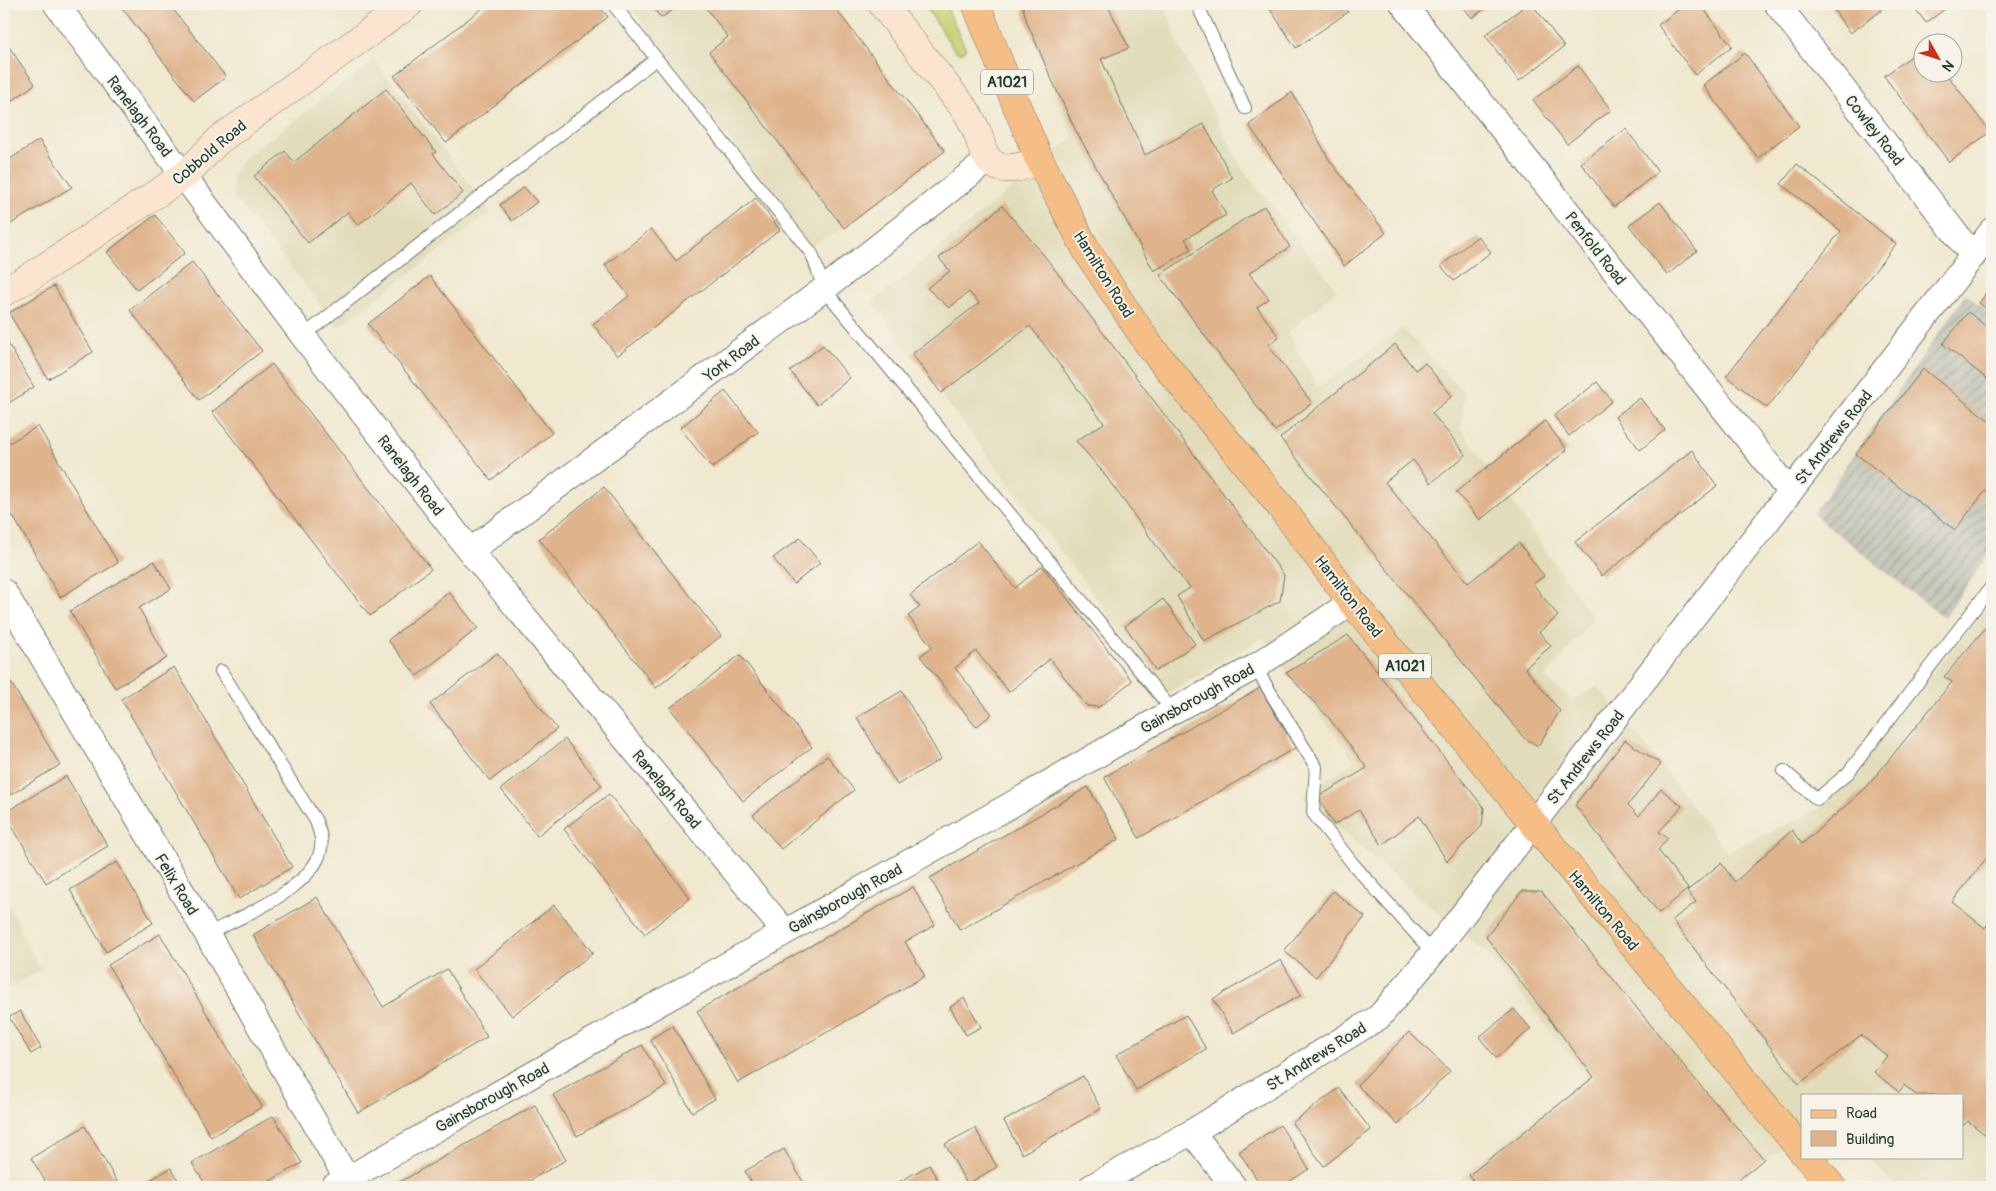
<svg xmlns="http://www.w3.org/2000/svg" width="1996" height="1191" viewBox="0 0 1996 1191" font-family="Pangolin,sans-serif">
	<defs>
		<pattern id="industrial-furrows" width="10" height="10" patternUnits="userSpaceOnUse" patternTransform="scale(1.25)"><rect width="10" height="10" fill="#c5c5b8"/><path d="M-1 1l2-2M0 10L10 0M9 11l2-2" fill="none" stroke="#9fa196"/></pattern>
	</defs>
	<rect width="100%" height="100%" fill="#f7f3e8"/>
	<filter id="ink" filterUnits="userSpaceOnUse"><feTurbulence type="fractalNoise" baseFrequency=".02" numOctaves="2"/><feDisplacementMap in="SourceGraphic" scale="10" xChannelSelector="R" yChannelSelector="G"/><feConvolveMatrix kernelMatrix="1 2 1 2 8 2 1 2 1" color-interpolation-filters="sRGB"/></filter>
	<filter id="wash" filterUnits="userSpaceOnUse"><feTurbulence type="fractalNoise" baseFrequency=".0096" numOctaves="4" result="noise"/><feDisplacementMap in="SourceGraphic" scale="20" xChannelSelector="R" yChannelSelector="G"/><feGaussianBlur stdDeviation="1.12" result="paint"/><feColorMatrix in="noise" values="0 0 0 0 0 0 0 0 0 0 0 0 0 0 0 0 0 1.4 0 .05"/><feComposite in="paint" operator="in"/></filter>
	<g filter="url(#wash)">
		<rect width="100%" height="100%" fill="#f0e8cf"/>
		<path fill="#e2dcba" d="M629,4H832L945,151L844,228L809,247Z
			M1019,4H1165L1178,44L1242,168L1337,290L1288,333L1317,387L1403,328L1465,394L1461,428L1593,619L1545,678L1572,700L1598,686L1636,733L1727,852L1821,808L1992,602V1187H1896L1868,1157H1962V1095H1802V1135L1770,1157L1731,1187H1467L1460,1178L1587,1076L1488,954L1436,912L1303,797L1355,761L1262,638L1168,693L872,303L1073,138Z
			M375,61L491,212L339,327L234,197L232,176L245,157Z
			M4,896L40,970L4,991Z"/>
		<path fill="url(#industrial-furrows)" d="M1966,294L1992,316V549L1944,618L1813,514Z"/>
		<path fill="#c6d375" stroke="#728854" d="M924,4H945L966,49L961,53L955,51Z"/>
		<g id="blocks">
			<path fill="#dfb38b" d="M119,4H169L226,77L194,101Z
				M488,4H597L608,17L446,143L394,76Z
				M650,4H681L661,18Z
				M703,4H832L945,151L844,228L709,52L728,37Z
				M1022,4H1107L1129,48L1101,59L1145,155L1204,124L1232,178L1212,190L1226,215L1185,239L1191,249L1154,271L1075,129L1051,78L1027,22Z
				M1271,4H1342L1348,12L1296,48L1268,6Z
				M1461,4H1491L1472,18Z
				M1528,4H1532L1564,47L1519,81L1485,35Z
				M1686,4H1700L1732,46L1695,75L1658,25Z
				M1830,4H1877L1881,11L1850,33Z
				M1912,4H1948L1949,6L1926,23Z
				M9,47L35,84L4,107V51Z
				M1924,47V72H1945L1990,132L1949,162L1884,76Z
				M1745,53L1799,126L1758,158L1703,85Z
				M1578,66L1611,110L1567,144L1533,100Z
				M386,89L436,152L433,154L463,193L435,215L411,183L358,225L348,212L308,243L254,176L285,151L294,162Z
				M1292,92L1330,161L1386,233L1344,266L1249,125Z
				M1626,129L1658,172L1614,207L1581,163Z
				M39,140L72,187L4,228V163Z
				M1797,164L1896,244L1767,408L1726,376L1841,231L1781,184Z
				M524,187L537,202L512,221L500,205Z
				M756,198L780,230L617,356L593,324L629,296L605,265L651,229L676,261Z
				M1660,202L1697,251L1667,275L1629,225Z
				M1002,206L1043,254L1110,342L1284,575L1280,601L1204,641L1177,596L1190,588L1158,548L1102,471L1076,441L1104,423L1030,326L941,393L912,354L979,303L969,292L949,308L927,288L950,271L939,258Z
				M1264,206L1290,247L1249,273L1269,299L1257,307L1279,337L1268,345L1312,403L1275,431L1160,275Z
				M155,215L185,253L137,290L107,252Z
				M1478,236L1491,252L1454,281L1441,266Z
				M192,262L262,351L199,400L130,310Z
				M430,276L552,433L491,480L368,324Z
				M1992,285V313L1979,303Z
				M54,286L93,352L48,379L9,313Z
				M1968,312L1992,331V383L1943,344Z
				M4,337L34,387L4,406Z
				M1395,344L1415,370L1425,363L1452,396L1432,413L1466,455L1431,483L1413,460L1385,482L1468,583L1519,543L1544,576L1533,584L1558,616L1539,632L1551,646L1525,668L1560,711L1538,746L1524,738L1280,438Z
				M823,345L850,378L817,405L790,371Z
				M272,364L431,569L370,616L212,412Z
				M1923,369L1992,423V482L1955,530L1856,454Z
				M1597,382L1612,401L1569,436L1554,416Z
				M725,391L758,432L712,468L680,428Z
				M1640,398L1665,430L1640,450L1615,417Z
				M1545,421L1567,450L1480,520L1456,492Z
				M38,426L118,563L60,597L4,501V446Z
				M1692,450L1717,486L1602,576L1575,542Z
				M604,487L721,636L656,688L539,539Z
				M800,538L820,563L794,584L773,558Z
				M978,541L1015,588L1042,566L1132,681L1099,707L1087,706L1050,659L1009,692L976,651L955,668L992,714L976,727L920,656L932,647L908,616L920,607L910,595Z
				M154,561L171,589L139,608L167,658L115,688L70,611Z
				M449,592L478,628L417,676L388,640Z
				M1163,599L1195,644L1156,671L1125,626Z
				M1992,620V851L1952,902L1985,928L1992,918V1140L1968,1121L1962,1127V1095H1916L1904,1085L1899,1092L1874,1072L1887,1056L1861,1035L1799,1084L1672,920L1696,902L1687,891L1721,863L1735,882L1792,830L1802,844L1866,788L1952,682L1944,677Z
				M1348,635L1484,808L1482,826L1447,861L1419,816L1382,845L1359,810L1334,825L1318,797L1367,768L1329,718L1286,673Z
				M497,653L557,729L490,781L430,704Z
				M740,655L812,747L743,801L670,708Z
				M174,667L292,867L239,899L121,699Z
				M4,671L60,765L10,795L4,785Z
				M1260,688L1295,748L1139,838L1104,777Z
				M902,691L941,759L897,785L857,717Z
				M565,739L602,786L537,836L501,789Z
				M1625,740L1661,764L1628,805L1639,816L1661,789L1682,806L1659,832L1668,838L1658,850L1688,889L1659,913L1575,805Z
				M827,756L854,790L781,849L753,815Z
				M66,776L108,846L46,883L4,813Z
				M1088,787L1119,839L960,930L930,878Z
				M609,794L690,898L645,934L564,829Z
				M117,862L153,923L106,952L70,890Z
				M913,887L935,925L905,942L925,976L738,1083L697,1011Z
				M1333,891L1365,917L1316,977L1284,951Z
				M1522,891H1541L1699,1084L1764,1159L1730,1187H1478L1469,1175L1594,1077L1486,937Z
				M317,897L383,1007L447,969L487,1037L358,1113L253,935Z
				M554,905L593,953L512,1016L474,969Z
				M160,934L262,1107L211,1137L108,965Z
				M1281,960L1301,995L1233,1033L1213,999Z
				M964,998L981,1027L966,1035L950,1007Z
				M1514,1009L1531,1029L1496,1058L1479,1037Z
				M20,1011L41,1048L31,1054L9,1017Z
				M1186,1015L1206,1049L1136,1090L1116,1055Z
				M673,1026L715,1099L692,1112L650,1039Z
				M1409,1032L1450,1071L1398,1125L1357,1085Z
				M642,1045L666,1086L577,1136L553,1095Z
				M1083,1076L1101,1109L1022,1154L1004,1121Z
				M1339,1088L1371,1130L1324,1166L1292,1123Z
				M535,1105L566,1160L518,1187H391Z
				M273,1116L302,1163L259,1187H207L192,1163Z
				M1280,1125L1309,1169L1281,1187H1262L1239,1152Z
				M85,1126L120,1187H49L31,1158Z
				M975,1128L997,1167L967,1184L945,1144Z
				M784,1149L806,1187H754L745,1171Z
				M929,1165L942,1187H890Z
				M171,1168L182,1187H138Z"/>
		</g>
	</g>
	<g filter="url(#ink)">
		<use href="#blocks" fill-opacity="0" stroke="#68796a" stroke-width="1"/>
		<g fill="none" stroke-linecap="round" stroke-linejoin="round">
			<defs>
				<path id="lane" d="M613,4L812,254L824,289L1173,711
					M1197,4L1245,108
					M303,336L656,59
					M1255,667L1316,767L1313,813L1353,864L1433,953
					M1784,771L1817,799L1848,773L1992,586
					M207,934C239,918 316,887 321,848C323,838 319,831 316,821L221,671"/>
				<path id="street" d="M56,4L303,336L470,551L785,932
					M1403,4L1790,492
					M1777,4L1973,256
					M470,551L824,289L988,160
					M4,592L207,934L347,1179
					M1192,1132L1234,1187
					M333,1187L1009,806L1173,711L1255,667L1352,602
					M1091,1187L1192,1132L1379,1017L1433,953L1992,231"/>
				<path id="secondary" d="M882,4L967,112C971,120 976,128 979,137C981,145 983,153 988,159C1001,175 1025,167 1039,159
					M4,292L30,277L185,175L219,140L409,4"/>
				<path id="primary" d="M976,4L1015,102L1039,159L1088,253L1149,345L1281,507L1352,602L1802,1151
					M1808,1157L1832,1187"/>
			</defs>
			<use href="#lane" stroke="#68796a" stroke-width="14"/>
			<use href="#street" stroke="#68796a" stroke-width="27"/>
			<use href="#secondary" stroke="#68796a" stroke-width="29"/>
			<use href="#primary" stroke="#68796a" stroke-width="29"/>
			<use href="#lane" stroke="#fff" stroke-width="12"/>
			<use href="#street" stroke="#fff" stroke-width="25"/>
			<use href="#secondary" stroke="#fbe5cf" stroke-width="28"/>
			<use href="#primary" stroke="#f6be87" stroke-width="28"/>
		</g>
	</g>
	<g text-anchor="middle" stroke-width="4" stroke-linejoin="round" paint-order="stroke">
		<g fill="#f7f3e8" stroke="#60746a" stroke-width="1">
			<rect x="981" y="69.5" width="52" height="25" rx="4"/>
			<rect x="1379" y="653.5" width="52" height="25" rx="4"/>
		</g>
		<g font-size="15" font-weight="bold" fill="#1f3d34">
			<text x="1007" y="87">A1021</text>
			<text x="1405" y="671">A1021</text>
		</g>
		<g font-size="16" fill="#1f3d34" stroke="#f7f3e8">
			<text transform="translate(140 116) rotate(53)" y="6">Ranelagh Road</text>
			<text transform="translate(1875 130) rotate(52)" y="6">Cowley Road</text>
			<text transform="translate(209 152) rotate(-40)" y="6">Cobbold Road</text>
			<text transform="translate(1596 248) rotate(52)" y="6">Penfold Road</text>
			<text transform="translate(1104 274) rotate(58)" y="6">Hamilton Road</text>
			<text transform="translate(731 358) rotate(-37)" y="6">York Road</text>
			<text transform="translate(1833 437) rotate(-52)" y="6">St Andrews Road</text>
			<text transform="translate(411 475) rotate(52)" y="6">Ranelagh Road</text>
			<text transform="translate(1349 596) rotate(52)" y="6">Hamilton Road</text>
			<text transform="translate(1197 698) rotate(-29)" y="6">Gainsborough Road</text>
			<text transform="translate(1585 757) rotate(-52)" y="6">St Andrews Road</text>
			<text transform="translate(667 789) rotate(50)" y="6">Ranelagh Road</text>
			<text transform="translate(177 884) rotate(59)" y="6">Felix Road</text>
			<text transform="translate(845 898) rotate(-29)" y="6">Gainsborough Road</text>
			<text transform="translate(1604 910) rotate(50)" y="6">Hamilton Road</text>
			<text transform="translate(1316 1056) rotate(-32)" y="6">St Andrews Road</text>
			<text transform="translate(492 1097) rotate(-29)" y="6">Gainsborough Road</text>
		</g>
	</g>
	<rect width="1996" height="1191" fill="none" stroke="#f7f3e8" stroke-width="20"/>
	<rect x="1801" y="1094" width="162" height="65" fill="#f7f3e8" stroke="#a1aaa0"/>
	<rect x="1811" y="1110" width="25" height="8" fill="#f6be87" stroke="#a1aaa0"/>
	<text x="1846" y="1118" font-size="15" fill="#1f3d34">Road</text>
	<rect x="1811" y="1131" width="25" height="15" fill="#dfb38b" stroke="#a1aaa0"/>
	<text x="1846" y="1144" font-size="15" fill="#1f3d34">Building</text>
	<g transform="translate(1938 58) rotate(129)"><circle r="24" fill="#f7f3e8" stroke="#a1aaa0"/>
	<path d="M0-4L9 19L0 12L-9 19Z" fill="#c8321e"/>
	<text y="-8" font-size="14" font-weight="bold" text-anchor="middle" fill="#1f3d34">N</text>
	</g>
</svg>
